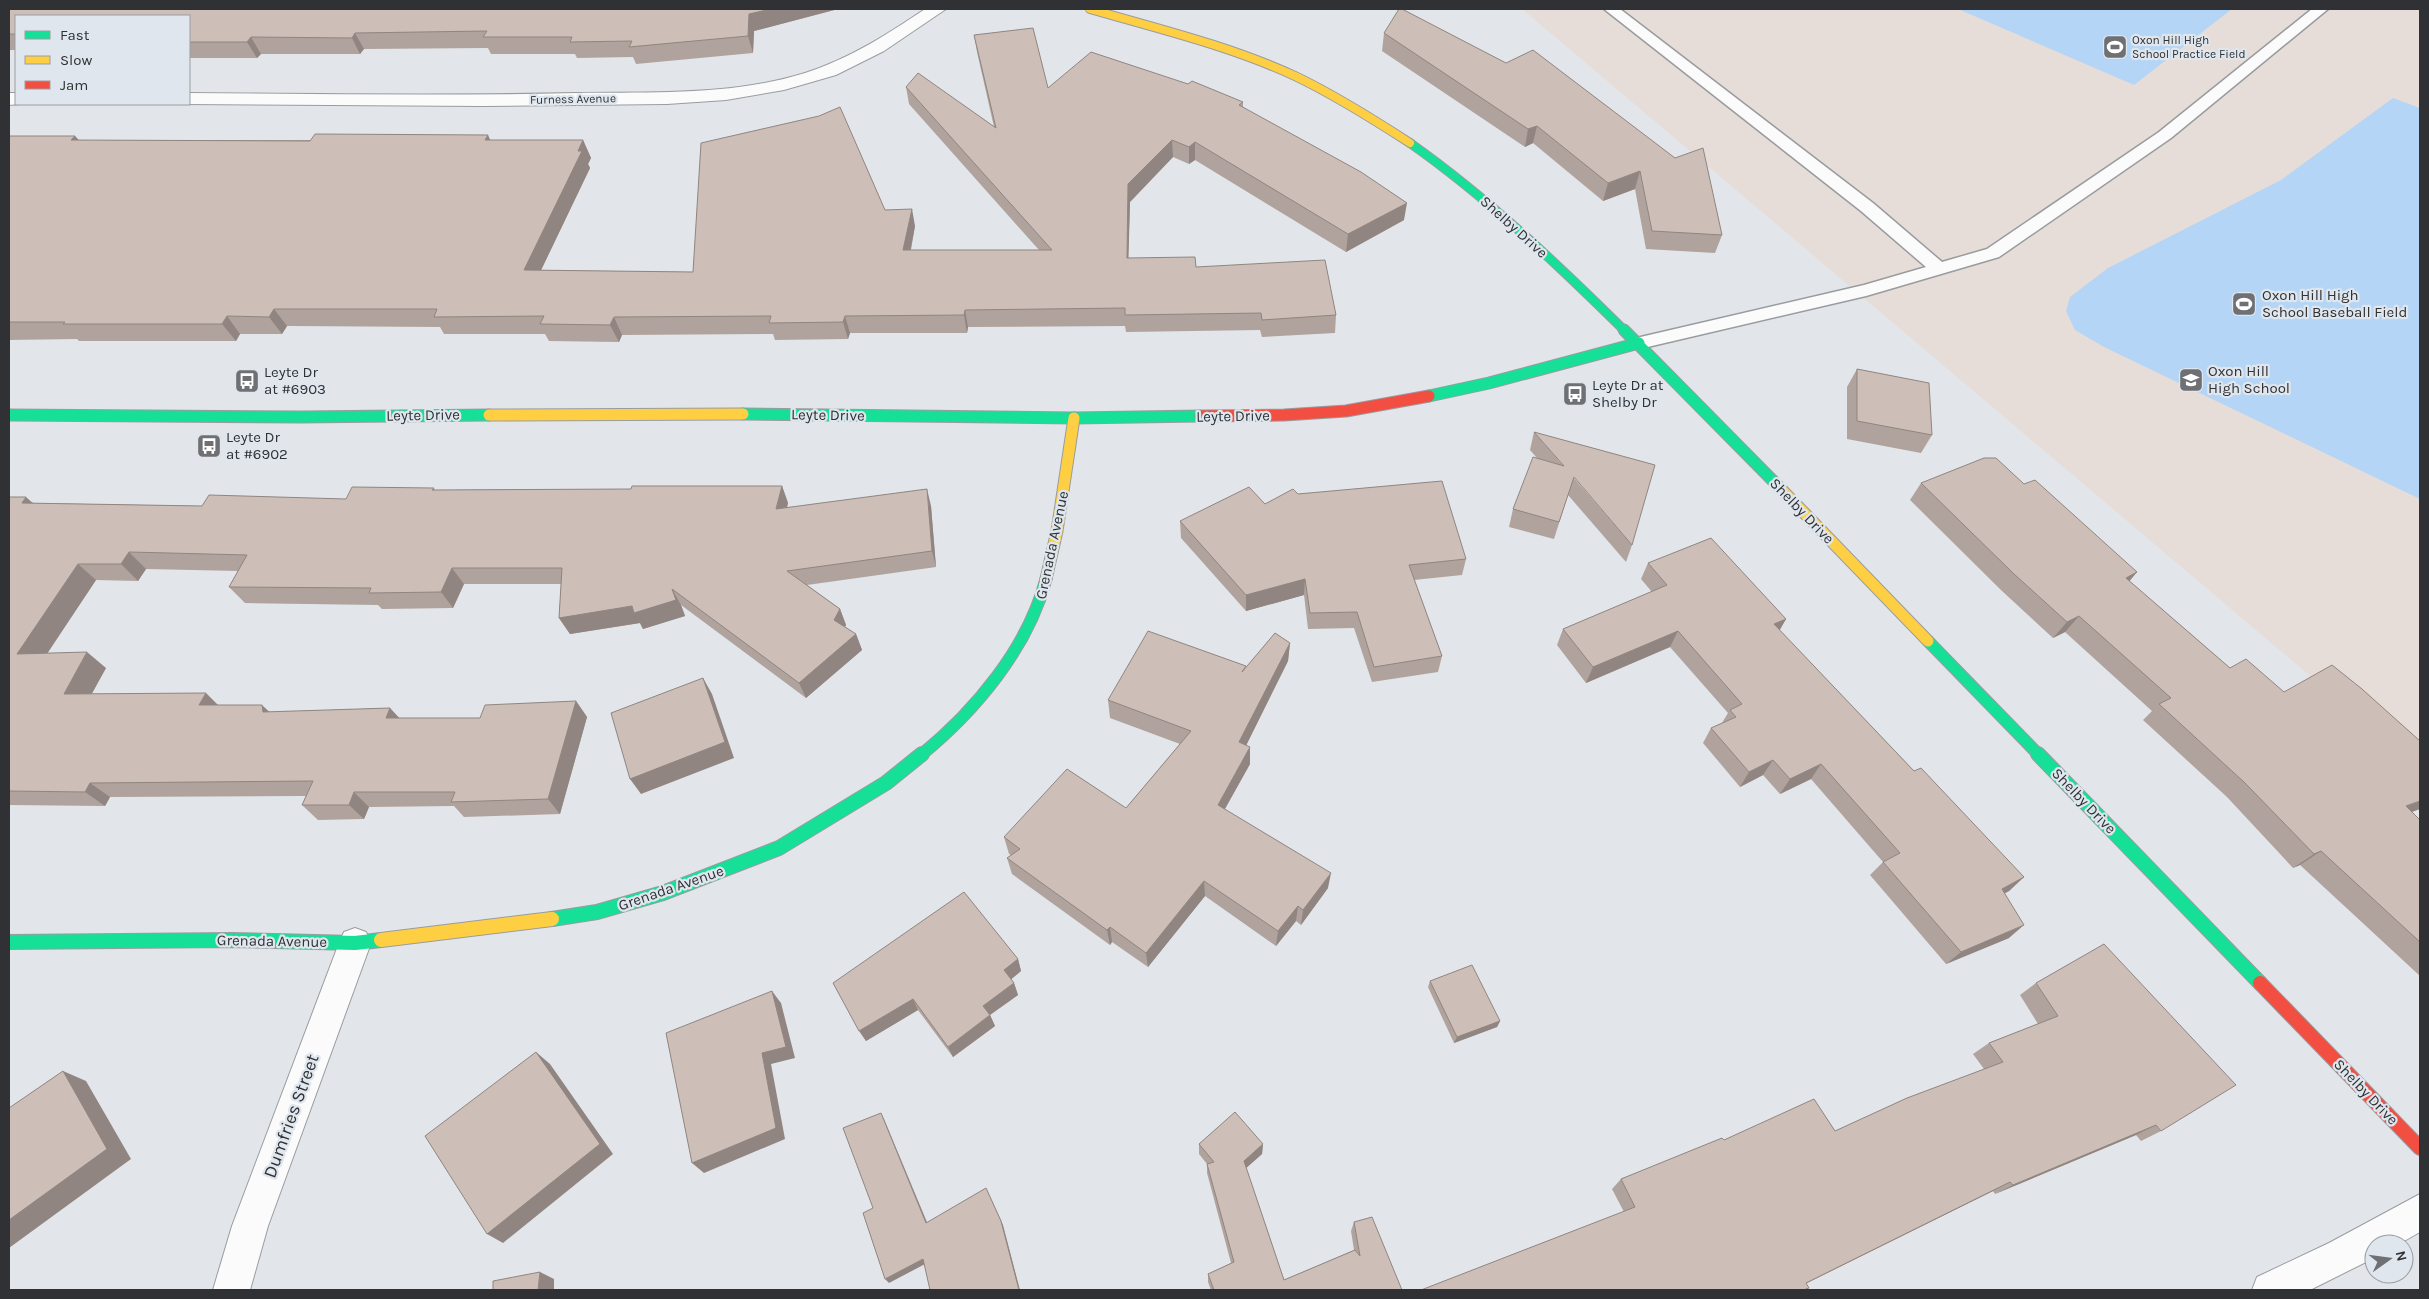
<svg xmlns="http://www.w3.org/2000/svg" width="2429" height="1299" viewBox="0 0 2429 1299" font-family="Karla,sans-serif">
	<rect width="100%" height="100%" fill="#e2e6ea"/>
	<path fill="#e7ddd8" d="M1522,9H2420V752L2406,757Z"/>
	<path fill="#b4d5f6" d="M1958,9H2232L2134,85Z
		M2393,98L2420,108V499L2104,347L2075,330L2066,311L2070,297L2108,268L2281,180Z"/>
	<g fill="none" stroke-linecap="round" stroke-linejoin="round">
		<defs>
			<path id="lane" d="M1604,9H1620L1873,203L1942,262L1987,249L2159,132L2312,9H2328L2171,138L1999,257L1866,296L1639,349L1632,347L1630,343L1632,339L1864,285L1926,267L1861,211Z"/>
			<path id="street" d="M925,9H946L884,51L836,75L784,90L726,100L667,104L482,106L185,104H189V93C318,94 447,96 576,93C652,92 731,96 805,73C849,59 888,34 925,9Z
				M9,93H16V104H20L9,105Z
				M355,928L366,932L371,943L268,1226L250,1290H213L232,1226L339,943L344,932Z
				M2420,1194V1232L2399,1244H2374V1258L2310,1290H2252L2257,1277L2329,1243Z"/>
			<path id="fast-far2" d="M1410,143C1488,198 1557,264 1625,331"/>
			<path id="fast-far1" d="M1624,330L1781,489
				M1429,396L1489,383L1639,343
				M743,414L1074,418L1200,416
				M9,415L302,417L489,415
				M1928,641L2039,755
				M921,755C975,711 1028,648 1046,579"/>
			<path id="fast" d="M2038,754L2260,983
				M552,919L597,912L663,893L779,848L886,783L922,754
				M9,942L232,940L355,943L381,940"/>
			<path id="slow-far2" d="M1090,9C1159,29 1230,46 1295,76C1335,95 1373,119 1410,143"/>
			<path id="slow-far1" d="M489,415L743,414
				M1781,489L1928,641
				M1046,579L1057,531L1074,418"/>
			<path id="slow" d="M381,940L552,919"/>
			<path id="jam-far1" d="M1200,416L1284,415L1346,411L1429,396"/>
			<path id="jam" d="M2260,983L2420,1148"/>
		</defs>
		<use href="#lane" stroke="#999c9f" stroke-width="3"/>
		<use href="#street" stroke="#999c9f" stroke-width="2"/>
		<use href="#fast-far2" stroke="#999c9f" stroke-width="10"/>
		<use href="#fast-far1" stroke="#999c9f" stroke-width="13"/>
		<use href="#fast" stroke="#999c9f" stroke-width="16"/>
		<use href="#slow-far2" stroke="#999c9f" stroke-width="10"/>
		<use href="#slow-far1" stroke="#999c9f" stroke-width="13"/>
		<use href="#slow" stroke="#999c9f" stroke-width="16"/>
		<use href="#jam-far1" stroke="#999c9f" stroke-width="13"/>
		<use href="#jam" stroke="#999c9f" stroke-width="16"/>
		<use href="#lane" fill="#fbfbfc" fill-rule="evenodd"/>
		<use href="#street" fill="#fbfbfc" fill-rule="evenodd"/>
		<use href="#fast-far2" stroke="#16e098" stroke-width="8"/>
		<use href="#fast-far1" stroke="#16e098" stroke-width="11"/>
		<use href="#fast" stroke="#16e098" stroke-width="14"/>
		<use href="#slow-far2" stroke="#ffcf43" stroke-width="8"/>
		<use href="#slow-far1" stroke="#ffcf43" stroke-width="11"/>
		<use href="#slow" stroke="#ffcf43" stroke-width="14"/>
		<use href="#jam-far1" stroke="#f24e42" stroke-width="11"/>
		<use href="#jam" stroke="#f24e42" stroke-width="14"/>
	</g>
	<path fill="#b0a39d" d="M9,9H838L754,31L753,53L636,64L633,57L577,58L575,54H491L488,48L364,49L360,54H261L257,58H189V16H16V50H9Z
		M1384,33L1675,158L1722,235L1715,253L1646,249L1635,189L1603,201L1533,143L1525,147L1382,51Z
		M974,35L1048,88L1243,102V107L1404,220L1346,252L1195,160L1189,164L1173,157L1130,202L1128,258L1196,267L1336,315L1335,333L1262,337L1260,330L1126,332L1125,326L968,327L967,333H850L848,339L775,340L773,334L622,335L619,342L549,341L545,334H444L440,327L287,326L282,334H240L236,341H79L77,339L9,340V137L75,136L79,140H583L591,158L588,164L590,168L541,270L693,272L885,210L915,226L911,250H1039L909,104L906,87L994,127L977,52Z
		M1857,369L1932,435L1921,453L1847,439V387Z
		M1534,432L1632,545L1626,562L1568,495L1554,539L1509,527L1513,509L1537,458L1530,450Z
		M1921,483L2024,484L2137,572L2129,581L2230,668L2420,809L2412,812L2420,820V976L2300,865L2293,868L2227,797L2143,720L2152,711L2065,632L2053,638L2002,591L1910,500Z
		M782,486L788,503L787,508L931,506L936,567L807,585L840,609L846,625L845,627L856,634L862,650L806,698L681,605L685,616L643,629L640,623L570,634L559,618L561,584H464L453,608L382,609L378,605L245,603L229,587L238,571L146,569L138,581L96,580L47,654L106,668L91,694L218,705L270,712L390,708L398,718H480L576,701L587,717L560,814L464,817L454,806L369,807L364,819L318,820L302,805L306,796L110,797L105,806L9,805V497L34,503L202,506L346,499L434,488L435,490L631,489Z
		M1298,494L1466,559L1462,575L1414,580L1442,656L1438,672L1372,682L1354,628L1308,629L1304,595L1246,611L1181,538L1180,521L1265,504Z
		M1648,563L1786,619L1779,630L1914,771L2024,877L2009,891L2005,893L2009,938L1946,964L1870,875L1883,862L1811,779L1780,794L1763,775L1740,787L1703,743L1711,728L1722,723L1728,713L1670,647L1586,683L1557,645L1563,629L1652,592L1641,579Z
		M1290,643L1288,661L1246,745L1250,764L1225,809L1328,888L1301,925L1296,921L1276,946L1205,896L1148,967L1112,942L1110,945L1012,874L1007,858L1011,855L1009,854L1004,837L1126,808L1180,744L1110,718L1108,700L1246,668Z
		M1018,959L1021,971L1011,979L1014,983L1018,995L990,1015L995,1026L953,1057L918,1010L866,1041L833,983Z
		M1430,981L1500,1021L1497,1027L1454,1043L1428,987Z
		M2036,983L2161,1131L2141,1141L2136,1135L1995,1194L1993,1191L1806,1283L1624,1212L1612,1189L1621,1179L1724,1140L1835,1131L1984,1069L1973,1054L1989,1043L2038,1024L2020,995Z
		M1199,1144H1263L1262,1154L1246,1168L1284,1280L1354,1250L1351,1231L1354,1222L1402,1290H1211L1208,1282V1274L1231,1263L1207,1173V1164L1199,1154Z"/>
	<path fill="#908580" d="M771,9H838L754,31L753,53L748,36L749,14Z
		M355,33L364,49L360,54L352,38Z
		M251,37L261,54L257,58L247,42Z
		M1537,126L1533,143L1525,147L1528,129Z
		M488,135L496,153L485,140Z
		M75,136L89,153L71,140Z
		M583,140L591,158L588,164L590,168L533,287L524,270Z
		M1172,140L1173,157L1130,202L1128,276L1127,258L1128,184Z
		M1195,142V160L1189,164V147Z
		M1640,171L1635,189L1603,201L1608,183Z
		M1407,203L1404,220L1346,252L1348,234Z
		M912,209L915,226L907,268L903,250Z
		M274,309L287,326L282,334L269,317Z
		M965,310L968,327L967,333L964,315Z
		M227,316L240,334L236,341L222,324Z
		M845,316L850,333L848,339L843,322Z
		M614,317L622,335L619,342L610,325Z
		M782,486L788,503L782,526L776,509Z
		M927,489L931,506L936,567L932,551Z
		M26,497L44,513L22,503Z
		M129,552L146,569L138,581L121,564Z
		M78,564L96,580L36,670L17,654Z
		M452,568L464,584L453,608L441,592Z
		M2137,572L2123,589L2126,578Z
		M1305,579L1304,595L1246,611V595Z
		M672,589L681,605L685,616L643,629L640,623L570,634L559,618Z
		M840,609L846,625L840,636L834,620Z
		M2079,616L2065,632L2053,638L2067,622Z
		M1786,619L1777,635L1774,624Z
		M1678,631L1670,647L1586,683L1593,667Z
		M856,634L862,650L806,698L799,683Z
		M1290,643L1288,661L1239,760V742Z
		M87,652L106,668L83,710L64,694Z
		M703,678L712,694L734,758L641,794L630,779Z
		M206,693L222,709L199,705Z
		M576,701L587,717L560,814L548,799Z
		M262,705L278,720L263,712Z
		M390,708L404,723L386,718Z
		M1250,747V764L1218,821V805Z
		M1773,760L1763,775L1740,787L1749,772Z
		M1821,764L1811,779L1780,794L1790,779Z
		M90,783L110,797L105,806L85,792Z
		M354,792L369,807L364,819L349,805Z
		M2420,801V809L2385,821L2406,806Z
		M2321,851L2300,865L2293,868L2314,854Z
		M1331,873L1328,888L1301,925L1303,910Z
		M2024,877L2009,891L1988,903L2002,889Z
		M1204,881L1205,896L1148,967L1146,953Z
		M1298,906L1296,921L1276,946L1278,931Z
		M2024,925L2009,938L1946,964L1961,952Z
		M1110,927L1112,942L1110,945L1107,930Z
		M1018,959L1021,971L1008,982L1004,970Z
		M1014,983L1018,995L987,1017L983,1006Z
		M772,991L781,1003L795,1058L771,1064L785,1139L704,1173L692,1163L762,1053Z
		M913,999L918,1010L866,1041L859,1031Z
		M990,1015L995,1026L953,1057L948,1047Z
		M1500,1021L1497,1027L1454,1043L1457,1037Z
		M536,1052L550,1064L613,1154L503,1243L487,1234Z
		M63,1071L86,1081L131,1159L9,1248V1220Z
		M881,1113L884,1119L929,1227L926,1223Z
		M2156,1125L2136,1135L1995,1194L2013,1185Z
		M1263,1144L1262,1154L1244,1170V1161Z
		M2010,1182L1993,1191L1793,1290L1806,1283Z
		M986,1188L1003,1225L1020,1290H1019Z
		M923,1259L927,1263L889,1283L885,1279Z
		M540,1272L554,1279V1290H538Z"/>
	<path fill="#cdbeb7" stroke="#908580" d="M9,9H771L749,14L748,36L629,47L632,41L570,42L572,37H483L487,31L355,33L352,38L251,37L247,42H189V16H16V34H9Z
		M1399,9H1402L1506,63L1533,50L1675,158L1703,148L1722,235L1652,231L1640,171L1608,183L1537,126L1528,129L1384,33Z
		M1033,28L1048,88L1091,52L1188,84L1192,81L1243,102L1239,105L1361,172L1407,203L1348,234L1195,142L1189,147L1172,140L1128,184L1127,258L1195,257L1196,267L1325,260L1336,315L1262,320L1261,313L1125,315V308L965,310L964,315L845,316L843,322L769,323L771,316L614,317L610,325L540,324L544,316L434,317L437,309H274L269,317L227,316L222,324H63L65,322H9V137L10,136H75L71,140L310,141L315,134L488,135L485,140H583L578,151H582L524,270L693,272L701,143L819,116L840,107L885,210L912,209L903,250H1052L906,87L918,73L996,128L974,35Z
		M1857,369L1929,383L1932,435L1857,421Z
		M1534,432L1655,465L1632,545L1574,477L1559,522L1513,509L1533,457L1564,466Z
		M1984,458H1996L2024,484L2035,480L2137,572L2126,578L2230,668L2246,659L2284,692L2332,665L2362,689L2420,741V801L2406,806L2420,820V942L2321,851L2314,854L2245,783L2159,704L2171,698L2079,616L2067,622L2014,574L1921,483Z
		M1442,481L1466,559L1409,565L1442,656L1374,667L1357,612L1310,613L1305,579L1246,595L1180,521L1249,487L1265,504L1293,489L1298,494Z
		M632,486H782L776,509L927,489L932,551L787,571L840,609L834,620L856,634L799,683L672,589L676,600L634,613L632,606L559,618L562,568H452L441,592L369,593L371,588L229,587L247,555L129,552L121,564H78L17,654L87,652L64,694L206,693L199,705H262L263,712L390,708L386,718H480L485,705L576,701L548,799L451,802L455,792H354L349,805H302L313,781L90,783L85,792L9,791V497H26L22,503L202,506L209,495L346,499L352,487L434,488L432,490L631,489Z
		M1711,538L1786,619L1774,624L1914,771L1921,768L2024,877L2002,889L2024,925L1961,952L1883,862L1900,853L1821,764L1790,779L1773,760L1749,772L1711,728L1736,717L1730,710L1742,704L1678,631L1593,667L1563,629L1667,585L1648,563Z
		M1148,631L1246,666L1242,672L1275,633L1290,643L1239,742L1250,747L1218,805L1331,873L1303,910L1298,906L1278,931L1204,881L1146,953L1110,927L1107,930L1007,858L1020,849L1004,837L1067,769L1126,808L1191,731L1108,700Z
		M703,678L725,742L630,779L611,713Z
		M964,892L1018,959L1004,970L1014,983L983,1006L990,1015L948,1047L913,999L859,1031L833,983Z
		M2104,944L2236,1085L2161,1131L2156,1125L2013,1185L2010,1182L1806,1283L1809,1288L1803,1290H1421L1635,1207L1621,1179L1722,1138L1724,1140L1814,1099L1835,1131L1907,1098L2003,1062L1989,1043L2058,1016L2036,983Z
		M1472,965L1500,1021L1457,1037L1430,981Z
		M772,991L786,1047L762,1053L776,1128L692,1163L666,1033Z
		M536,1052L600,1144L487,1234L425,1136Z
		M63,1071L107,1149L9,1220V1108Z
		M1235,1112L1263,1144L1244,1161L1284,1280L1355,1250L1360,1256L1354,1222L1372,1217L1402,1290H1214L1208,1274L1234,1262L1207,1164L1214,1162L1199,1144Z
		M881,1113L926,1223L986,1188L1001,1221L1019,1290H930L923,1259L885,1279L863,1213L873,1208L843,1128Z
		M540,1272L538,1290H493V1281Z"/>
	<defs>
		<symbol id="stadium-square" viewBox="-11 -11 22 22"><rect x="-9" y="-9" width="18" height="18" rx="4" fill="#6e7074" stroke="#dfe6ed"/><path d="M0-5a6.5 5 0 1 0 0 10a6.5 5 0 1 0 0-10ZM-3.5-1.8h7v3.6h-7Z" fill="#fff"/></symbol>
		<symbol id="school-square" viewBox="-11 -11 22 22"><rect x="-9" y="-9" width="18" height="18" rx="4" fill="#6e7074" stroke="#dfe6ed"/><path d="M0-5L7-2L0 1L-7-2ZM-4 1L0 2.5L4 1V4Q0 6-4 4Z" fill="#fff"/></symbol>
		<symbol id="bus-square" viewBox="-11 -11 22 22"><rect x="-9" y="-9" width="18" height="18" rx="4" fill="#6e7074" stroke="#dfe6ed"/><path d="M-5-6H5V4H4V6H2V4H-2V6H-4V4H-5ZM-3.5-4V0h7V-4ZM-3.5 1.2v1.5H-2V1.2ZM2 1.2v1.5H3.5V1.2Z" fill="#fff"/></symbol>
	</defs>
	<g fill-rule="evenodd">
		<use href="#stadium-square" x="2101" y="33" width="28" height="28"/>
		<use href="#stadium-square" x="2230" y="290" width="28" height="28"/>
		<use href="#school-square" x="2177" y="366" width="28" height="28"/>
		<use href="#bus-square" x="233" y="367" width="28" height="28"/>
		<use href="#bus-square" x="1561" y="380" width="28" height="28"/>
		<use href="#bus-square" x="195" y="432" width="28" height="28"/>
	</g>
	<g text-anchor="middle" stroke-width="4.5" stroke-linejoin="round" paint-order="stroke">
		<g font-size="12" fill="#2f3134" stroke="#dfe6ed" text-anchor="start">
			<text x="2132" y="44">Oxon Hill High<tspan x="2132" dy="14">School Practice Field</tspan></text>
		</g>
		<g font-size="12" fill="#2f3134" stroke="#dfe6ed">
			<text transform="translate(573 99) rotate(-1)" y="4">Furness Avenue</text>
		</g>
		<g font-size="15" fill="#2f3134" stroke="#dfe6ed">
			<text transform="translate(1514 227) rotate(42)" y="5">Shelby Drive</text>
			<text transform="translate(423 415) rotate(-1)" y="5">Leyte Drive</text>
			<text transform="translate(828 415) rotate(1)" y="5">Leyte Drive</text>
			<text transform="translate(1233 416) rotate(-1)" y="5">Leyte Drive</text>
			<text transform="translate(1802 511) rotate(46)" y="5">Shelby Drive</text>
			<text transform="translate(1052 545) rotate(-78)" y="5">Grenada Avenue</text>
			<text transform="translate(2084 801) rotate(46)" y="5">Shelby Drive</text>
			<text transform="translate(671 888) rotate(-19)" y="5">Grenada Avenue</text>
			<text transform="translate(272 941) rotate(1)" y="5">Grenada Avenue</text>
			<text transform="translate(2366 1092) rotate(46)" y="5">Shelby Drive</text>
		</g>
		<g font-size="15" fill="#2f3134" stroke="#dfe6ed" text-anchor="start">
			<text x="2262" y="300">Oxon Hill High<tspan x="2262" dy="17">School Baseball Field</tspan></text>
			<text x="2208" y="376">Oxon Hill<tspan x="2208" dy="17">High School</tspan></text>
			<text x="264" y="377">Leyte Dr<tspan x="264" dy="17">at #6903</tspan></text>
			<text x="1592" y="390">Leyte Dr at<tspan x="1592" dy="17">Shelby Dr</tspan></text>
			<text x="226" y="442">Leyte Dr<tspan x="226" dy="17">at #6902</tspan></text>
		</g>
		<g font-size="18" fill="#2f3134" stroke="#dfe6ed">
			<text transform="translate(291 1116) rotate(-70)" y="6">Dumfries Street</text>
		</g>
	</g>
	<rect width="2429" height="1299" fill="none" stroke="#2f3134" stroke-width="20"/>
	<rect x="15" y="15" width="175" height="90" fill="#dfe6ed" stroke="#999ea3"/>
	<rect x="25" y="31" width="25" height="8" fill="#16e098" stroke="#999ea3"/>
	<text x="60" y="40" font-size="15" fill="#2f3134">Fast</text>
	<rect x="25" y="56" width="25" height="8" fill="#ffcf43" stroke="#999ea3"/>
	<text x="60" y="65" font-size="15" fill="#2f3134">Slow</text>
	<rect x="25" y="81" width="25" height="8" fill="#f24e42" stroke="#999ea3"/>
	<text x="60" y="90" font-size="15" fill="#2f3134">Jam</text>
	<g transform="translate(2389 1259) rotate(76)"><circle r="24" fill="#dfe6ed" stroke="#999ea3"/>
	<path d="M0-4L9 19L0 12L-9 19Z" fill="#6e7074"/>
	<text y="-8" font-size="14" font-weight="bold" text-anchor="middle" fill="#2f3134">N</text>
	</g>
</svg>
